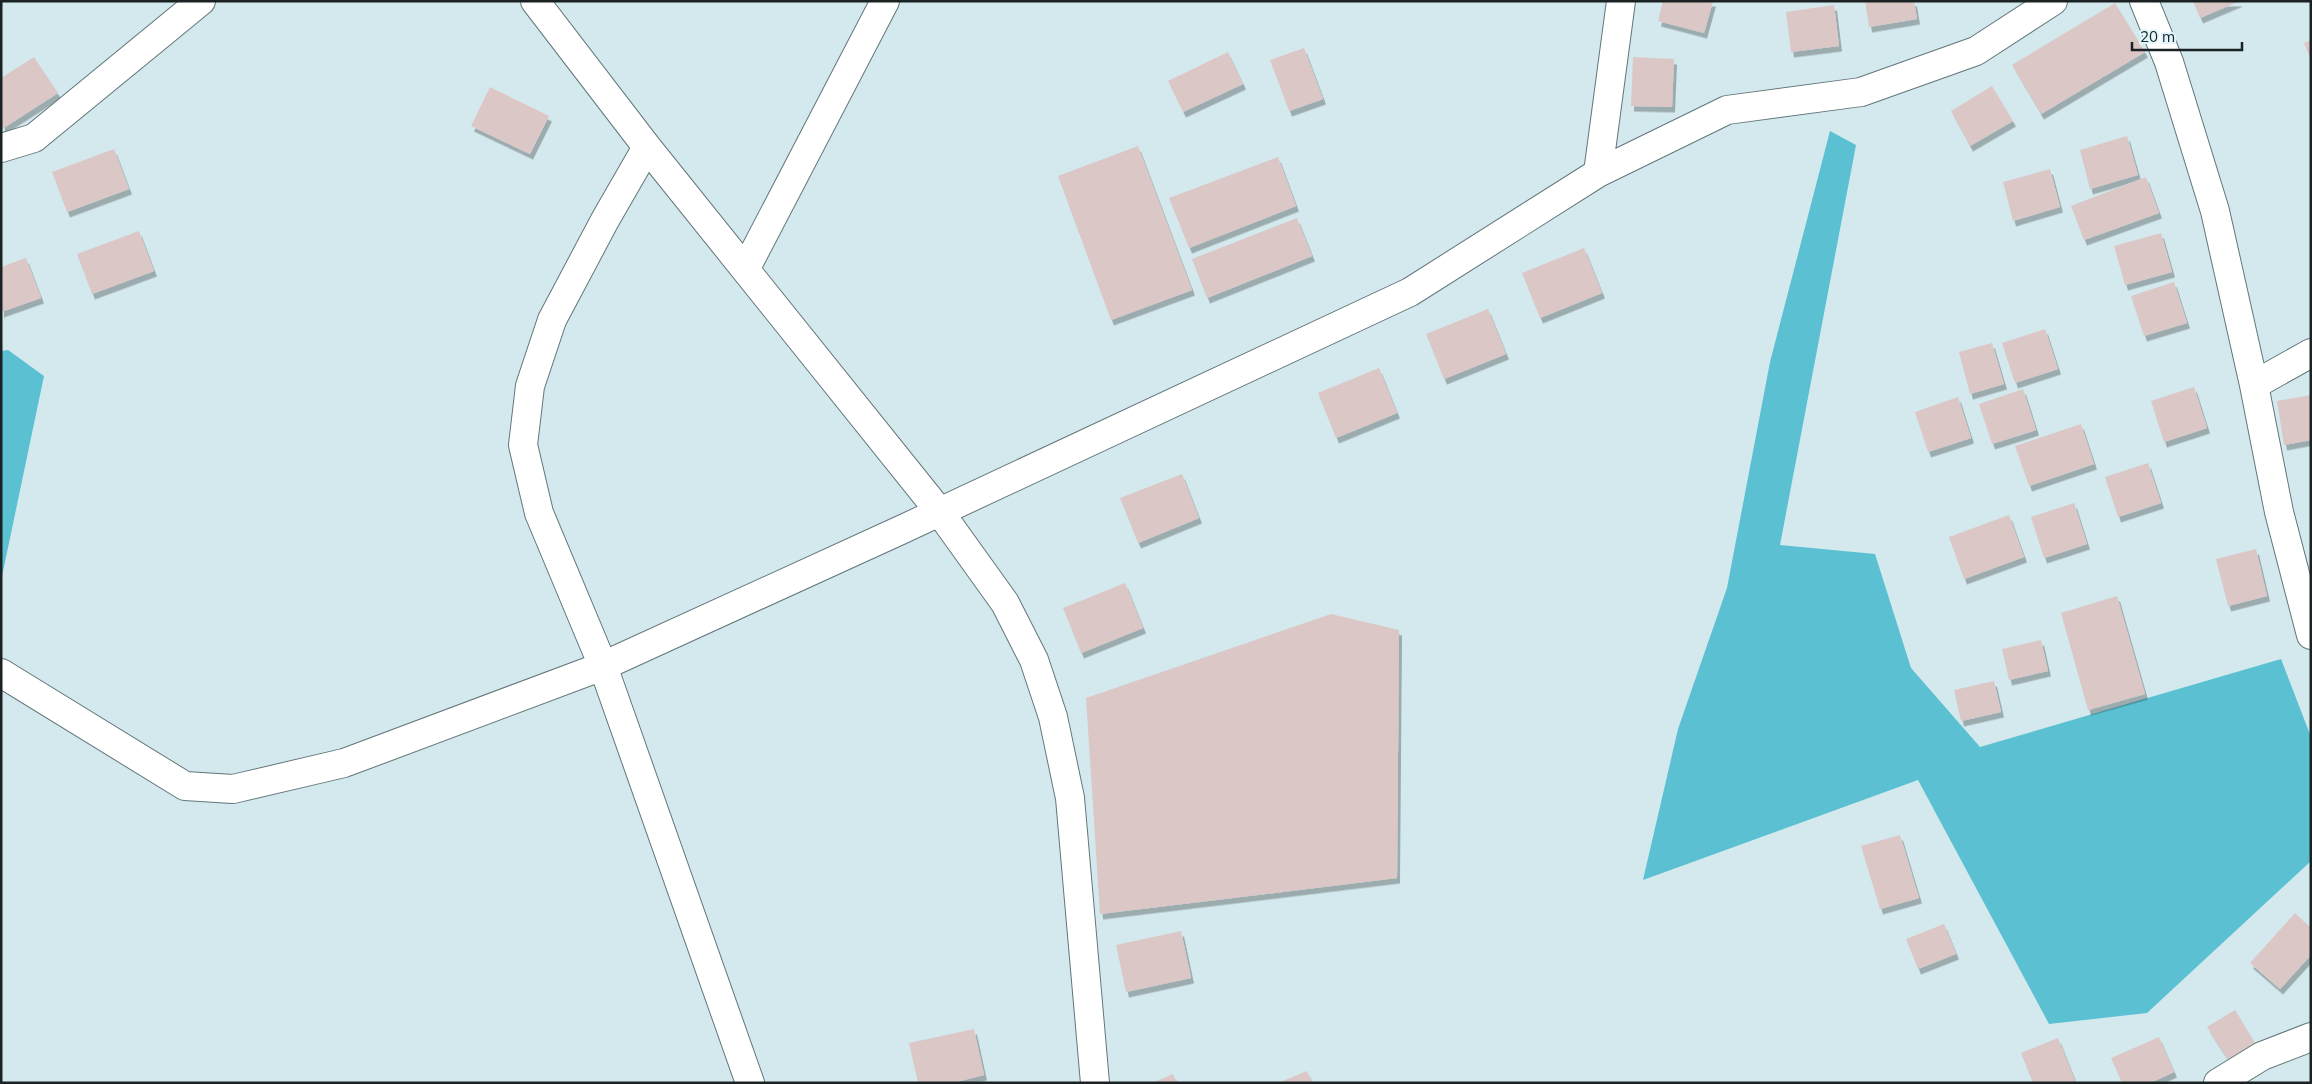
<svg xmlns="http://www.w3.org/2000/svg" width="2312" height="1084" viewBox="0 0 2312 1084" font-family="Mulish,sans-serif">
	<defs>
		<filter id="shadow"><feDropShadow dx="3" dy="5.5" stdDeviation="0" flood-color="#0004"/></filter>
	</defs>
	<rect width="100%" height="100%" fill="#d3e9ed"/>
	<path fill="#5bc0d2" d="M1830,131L1856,145L1780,545L1875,554L1911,668L1980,747L2281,659L2311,737V861L2147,1013L2049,1024L1918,780L1643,880L1678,729L1727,588L1770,362Z
		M8,350L44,376L1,581V351Z"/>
	<path fill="#dcc7c7" filter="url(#shadow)" d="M1663,1H1713L1704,33L1658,21Z
		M1865,1H1914L1917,19L1869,27Z
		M2193,1H2240L2200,18Z
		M2115,3L2145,52L2041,114L2012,65Z
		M1834,5L1839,46L1791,52L1786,12Z
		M2311,40V60L2304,43Z
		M1304,48L1323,99L1289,111L1270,60Z
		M1228,52L1243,84L1183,112L1168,81Z
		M34,57L58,93L2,129L1,78Z
		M1633,57L1674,59L1672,107L1631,106Z
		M1992,86L2013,121L1970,146L1951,111Z
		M490,87L549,116L530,154L471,126Z
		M2127,136L2138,175L2090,189L2080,150Z
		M1138,146L1192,290L1111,320L1058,176Z
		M114,149L129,189L67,212L52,172Z
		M1278,157L1296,206L1189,248L1169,198Z
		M2050,169L2060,207L2013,221L2003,182Z
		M2146,177L2159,213L2084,240L2071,206Z
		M1297,218L1312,256L1207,298L1192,259Z
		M139,231L154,271L92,294L77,254Z
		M2161,233L2172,272L2125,285L2114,246Z
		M1584,248L1602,293L1540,318L1522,273Z
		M26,258L41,298L1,312V267Z
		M2174,282L2187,323L2144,336L2131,296Z
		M1488,309L1506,354L1444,379L1426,334Z
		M2045,329L2058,369L2015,383L2002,343Z
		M1992,343L2004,384L1970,394L1959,352Z
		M1379,368L1397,413L1336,438L1318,393Z
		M2194,387L2207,428L2164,442L2151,401Z
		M2023,389L2036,430L1992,444L1979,404Z
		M2311,395V440L2284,445L2277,401Z
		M1958,397L1971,438L1928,452L1915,412Z
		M2081,424L2094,464L2029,486L2015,446Z
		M2148,463L2161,503L2118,517L2105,477Z
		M1182,474L1199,518L1138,543L1120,498Z
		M2074,503L2087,544L2044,558L2031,517Z
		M2009,515L2024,557L1964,579L1949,537Z
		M2256,549L2267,596L2228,606L2216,559Z
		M1125,583L1143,628L1081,653L1063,608Z
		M2117,596L2145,694L2088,710L2061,613Z
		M1331,614L1399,630L1397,878L1100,914L1086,698Z
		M2041,640L2048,671L2009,680L2002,649Z
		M1994,681L2001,712L1961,721L1954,690Z
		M1900,835L1919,898L1880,909L1861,846Z
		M2295,913L2311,928V955L2280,989L2250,963Z
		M1944,924L1956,954L1918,969L1906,939Z
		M1181,931L1191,978L1126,992L1116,945Z
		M2235,1010L2256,1045L2229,1061L2207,1027Z
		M974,1029L984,1075L952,1083H918L909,1043Z
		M2159,1037L2174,1072L2150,1083H2122L2111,1058Z
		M2058,1038L2076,1083H2033L2021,1053Z
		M1307,1071L1312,1083H1278Z
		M1173,1074L1177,1083H1152Z"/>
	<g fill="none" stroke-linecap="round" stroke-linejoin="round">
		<defs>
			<path id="minor" d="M535,1L647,147L939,511L1005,603L1034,660L1053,717L1070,798L1095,1083
				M2144,1L2169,62L2215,211L2254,385L2279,512L2311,635
				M647,147L605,220L552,320L530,386L523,445L539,513L603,666L750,1083
				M1,148L34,138L201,1
				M1598,173L1621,1
				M746,268L885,1
				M2254,385L2311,353
				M1,673L185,786L233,789L344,763L603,666L903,529L1410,292L1598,173L1727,110L1861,92L1976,51L2053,1
				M2218,1083L2262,1056L2311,1037"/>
		</defs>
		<use href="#minor" stroke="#62767a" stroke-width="30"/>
		<use href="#minor" stroke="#fff" stroke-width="28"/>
	</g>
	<rect width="2312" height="1084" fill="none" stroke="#1a2224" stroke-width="5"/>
	<path d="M2132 42v8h110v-8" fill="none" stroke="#1a2224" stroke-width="2.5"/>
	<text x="2140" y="42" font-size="15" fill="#1a2224" stroke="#e0f6fb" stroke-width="4" paint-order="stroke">20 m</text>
</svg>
